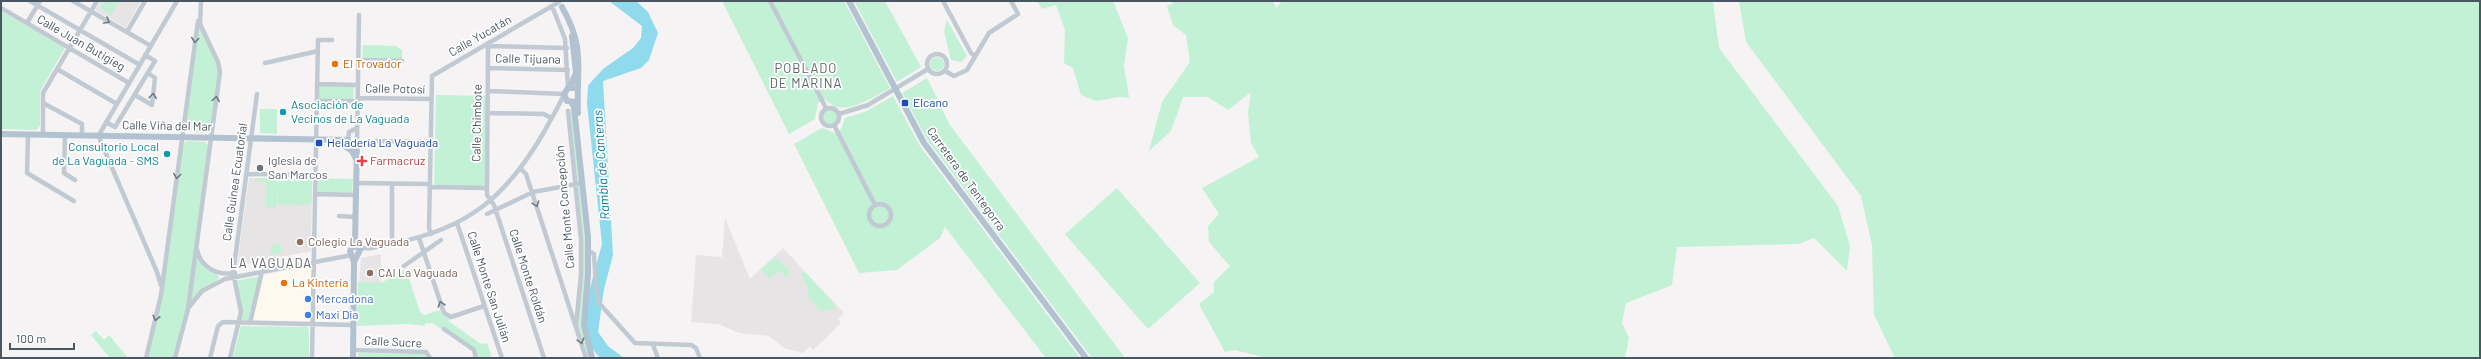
<svg xmlns="http://www.w3.org/2000/svg" width="2481" height="359" viewBox="0 0 2481 359" font-family="Barlow,sans-serif">
	<rect width="100%" height="100%" fill="#f5f3f3"/>
	<path fill="#fdf9ef" d="M314,265L313,321L250,320L261,276Z"/>
	<path fill="#e6e4e5" d="M101,1H141L126,28L95,10Z
		M249,178L312,179L311,251L237,266Z
		M725,218L750,279L783,248L844,313L838,319L841,323L813,350L810,346L803,353L784,348L769,336L739,333L719,324L691,322L696,255L722,257Z
		M381,254V283H359L361,258Z"/>
	<path fill="#c3f1d5" d="M104,1H119L111,15L100,8Z
		M722,1H844L890,88C873,97 841,120 825,99L818,103L815,119L789,134Z
		M854,1H885L921,67L897,82Z
		M1037,1H1113L1128,38L1124,66L1129,98L1119,97L1096,101L1081,95L1073,68L1064,63L1065,30L1056,5L1042,9Z
		M1176,1H1273L1276,8L1282,1H1713L1719,48L1838,206L1850,246L1847,271L1814,238L1798,244L1677,247L1672,285L1626,303L1622,323L1629,338L1625,358H1266L1235,350L1225,352L1199,304L1214,292V282L1230,266L1209,242L1208,226L1219,214L1202,188L1259,157L1251,143L1248,112L1251,92L1228,110L1208,97H1183L1171,131L1149,151L1162,102L1190,62L1186,35L1173,25L1167,6Z
		M1739,1H2480V358H1895L1874,315L1872,245L1861,196L1746,42Z
		M1,11L65,48L40,91V126L36,130L1,129Z
		M199,19L220,68L212,130L205,133L183,131Z
		M947,20L967,56L961,62L951,60L944,31Z
		M363,45L396,46L402,50V61L362,60Z
		M930 64a7 7 0 1 1 14 0a7 7 0 1 1-14 0Z
		M927,78L950,125L1125,358H1092L928,141L902,93Z
		M318,84L354,85L353,101H317Z
		M436,95L488,96L487,188L434,187Z
		M893,96L920,146L1080,358H1046L945,227L940,238L897,270L859,273L794,144L822,128L835,133L841,129L845,118L865,112Z
		M574,107L587,228L591,354L586,356L576,325L581,255L568,111Z
		M821 117a9 9 0 1 1 18 0a9 9 0 1 1-18 0Z
		M260,109H277V134L260,133Z
		M188,141L204,142L210,145L197,241L199,256L217,273L219,278L190,306L175,358H146L158,311L181,144Z
		M255,178L312,179V203L304,205L278,204V182L276,208L265,207L266,182L255,181Z
		M316,178L353,179L352,195L315,194Z
		M1117,188L1200,283L1148,329L1065,234Z
		M270.5 249a5.5 5.5 0 1 1 11 0a5.5 5.5 0 1 1-11 0Z
		M775,257L791,273L786,277L779,270L770,279L761,270Z
		M406,269L420,312L424,315L440,310L442,315L451,320L448,321L481,344L487,343L492,358H476L474,350L432,323L425,324V326L407,324L357,326L358,282L381,283Z
		M804,271L836,306L833,310L820,311L809,298L807,286L801,274Z
		M261,276L250,320H239L241,312L235,281Z
		M241,326L307,327L309,330V358H233Z
		M96,331L104,340L109,335L128,358H110L91,335Z
		M359,353L424,354L427,358H356Z"/>
	<path fill="#90daee" d="M609,1H636L648,12L658,33L649,60L641,68L603,81L613,255L604,289L598,332L608,346L624,358H600L588,344L586,336V303L602,244L587,103L588,86L592,81L603,69L633,48L641,38L642,26Z"/>
	<g fill="none" stroke-linecap="round" stroke-linejoin="round">
		<path stroke="#c1cad2" stroke-width="4.5" d="M30,1L140,65
			M73,1L151,46
			M770,1L826,108
			M943,1L971,53L975,56
			M552,6L565,39L568,88
			M1,8L129,83
			M27,23L40,1
			M127,32L145,1
			M488,43L487,195L494,205L544,358
			M488,46L567,48
			M927 64a10 10 0 1 1 20 0a10 10 0 1 1-20 0Z
			M358,60L402,61
			M265,63L318,51
			M488,68L568,70
			M57,69L117,104
			M945,71L954,76L967,70L989,33L1018,14L1011,1
			M318,84L358,85
			M135,95L152,105L155,78L148,73
			M358,98L432,99
			M317,101H358
			M43,103L82,124V135
			M821 117a9 9 0 1 1 18 0a9 9 0 1 1-18 0Z
			M568,111L581,240V275L576,325
			M488,113L544,114L551,118
			M839,114L868,105L928,69
			M106,122L115,127L155,61L145,55
			M834,125L875,205
			M28,134L27,173L74,201
			M43,134V93L97,1
			M65,135L64,173L75,180
			M348,140L349,132L357,128
			M376,141L431,142
			M357,144L359,15
			M521,169L526,174L586,358
			M246,174L316,175
			M356,183L430,184
			M392,184V243
			M430,187L487,188
			M315,194L356,195
			M869 215a11 11 0 1 1 22 0a11 11 0 1 1-22 0Z
			M487,214L533,192L582,183
			M339,216L355,217
			M457,223L502,358
			M431,234L429,228L432,76L559,2
			M419,238L444,313L451,317L484,306
			M358,247C368,251 384,245 394,243C468,229 507,196 544,132C550,120 559,107 564,94L488,91
			M197,249C200,267 217,276 235,273
			M589,251L594,254L596,288L599,303L635,343L691,345L696,348L700,358
			M404,266L441,240
			M233,274L257,94
			M161,285L157,272L100,140V133L177,1
			M189,307L202,291L225,279L352,255
			M250,323L262,271
			M444,329L474,350L476,358
			M653,345L658,358
			M353,350L426,352L430,358
			M146,358L161,295L198,21
			M175,358L188,309L220,72L218,62L200,24L201,1
			M210,358L218,326L223,322L353,325
			M230,358L241,312L234,277
			M312,358L318,40H332"/>
		<path stroke="#b3c2d1" stroke-width="6" d="M849,1L924,143L1086,358
			M562,7C586,49 576,68 578,113
			M570,87L576,73L572,36
			M574,88H568L564,94L567,101L575,102
			M571,102L574,107L588,237V274L584,325L592,358
			M1,134L348,140
			M338,141L352,151L356,159
			M352,247H357L360,250L354,262
			M353,358L354,262L350,251L355,241L357,144"/>
	</g>
	<defs><path id="oneway-chevron" d="M-2-3.5L2.5 0L-2 3.5" fill="none" stroke-width="1.6" stroke-linecap="round" stroke-linejoin="round"/></defs>
	<g stroke="#6e7983">
		<use href="#oneway-chevron" transform="translate(107 21) rotate(30)"/>
		<use href="#oneway-chevron" transform="translate(195 40) rotate(98)"/>
		<use href="#oneway-chevron" transform="translate(153 96) rotate(-83)"/>
		<use href="#oneway-chevron" transform="translate(216 99) rotate(-82)"/>
		<use href="#oneway-chevron" transform="translate(177 176) rotate(98)"/>
		<use href="#oneway-chevron" transform="translate(536 204) rotate(72)"/>
		<use href="#oneway-chevron" transform="translate(441 304) rotate(-108)"/>
		<use href="#oneway-chevron" transform="translate(156 318) rotate(104)"/>
		<use href="#oneway-chevron" transform="translate(581 341) rotate(72)"/>
	</g>
	<g fill="#e8710a" stroke="#fff" stroke-width="1.5">
		<circle cx="335" cy="64" r="4"/>
		<circle cx="284" cy="283" r="4"/>
	</g>
	<g fill="#1a4fb4" stroke="#fff" stroke-width="1.5">
		<rect x="901" y="99" width="8" height="8" rx="2"/>
		<rect x="315" y="139" width="8" height="8" rx="2"/>
	</g>
	<g fill="#0f9aa8" stroke="#fff" stroke-width="1.5">
		<circle cx="283" cy="112" r="4"/>
		<circle cx="167" cy="154" r="4"/>
	</g>
	<path fill="#e0444e" stroke="#fff" stroke-width="1.5" d="M360 155h4v4h4v4h-4v4h-4v-4h-4v-4h4z"/>
	<circle fill="#6b7280" stroke="#fff" stroke-width="1.5" cx="260" cy="168" r="4"/>
	<g fill="#8d6e63" stroke="#fff" stroke-width="1.5">
		<circle cx="300" cy="242" r="4"/>
		<circle cx="370" cy="273" r="4"/>
	</g>
	<g fill="#3f7fe0" stroke="#fff" stroke-width="1.5">
		<circle cx="308" cy="299" r="4"/>
		<circle cx="308" cy="315" r="4"/>
	</g>
	<g text-anchor="middle" stroke-width="3.5" stroke-linejoin="round" paint-order="stroke">
		<g font-size="12" fill="#4a5661" stroke="#fff">
			<text transform="translate(480 36) rotate(-30)" y="4">Calle Yucatán</text>
			<text transform="translate(81 43) rotate(30)" y="4">Calle Juan Butigieg</text>
			<text transform="translate(528 59) rotate(1)" y="4">Calle Tijuana</text>
			<text transform="translate(395 89) rotate(1)" y="4">Calle Potosí</text>
			<text transform="translate(477 123) rotate(-89)" y="4">Calle Chimbote</text>
			<text transform="translate(167 126) rotate(1)" y="4">Calle Viña del Mar</text>
			<text transform="translate(966 179) rotate(54)" y="4">Carretera de Tentegorra</text>
			<text transform="translate(235 182) rotate(-82)" y="4">Calle Guinea Ecuatorial</text>
			<text transform="translate(565 207) rotate(-95)" y="4">Calle Monte Concepción</text>
			<text transform="translate(528 276) rotate(72)" y="4">Calle Monte Roldán</text>
			<text transform="translate(489 287) rotate(72)" y="4">Calle Monte San Julián</text>
			<text transform="translate(393 342) rotate(3)" y="4">Calle Sucre</text>
		</g>
		<g font-size="12" fill="#c56008" stroke="#fff" text-anchor="start">
			<text x="343" y="68">El Trovador</text>
			<text x="292" y="287">La Kinteria</text>
		</g>
		<g font-size="12" fill="#164399" stroke="#fff" text-anchor="start">
			<text x="913" y="107">Elcano</text>
			<text x="327" y="147">Heladería La Vaguada</text>
		</g>
		<g font-size="12" fill="#0d838f" stroke="#fff" text-anchor="start">
			<text x="291" y="109">Asociación de<tspan x="291" dy="14">Vecinos de La Vaguada</tspan></text>
			<text x="159" y="151" text-anchor="end">Consultorio Local<tspan x="159" dy="14">de La Vaguada - SMS</tspan></text>
		</g>
		<g font-size="12" fill="#5b616d" stroke="#fff" text-anchor="start">
			<text x="268" y="165">Iglesia de<tspan x="268" dy="14">San Marcos</tspan></text>
		</g>
		<g font-size="12" fill="#be3a42" stroke="#fff" text-anchor="start">
			<text x="370" y="165">Farmacruz</text>
		</g>
		<g font-size="12" fill="#785e54" stroke="#fff" text-anchor="start">
			<text x="308" y="246">Colegio La Vaguada</text>
			<text x="378" y="277">CAI La Vaguada</text>
		</g>
		<g font-size="12" fill="#366cbe" stroke="#fff" text-anchor="start">
			<text x="316" y="303">Mercadona</text>
			<text x="316" y="319">Maxi Dia</text>
		</g>
		<g font-size="13" letter-spacing="1" fill="#5f6368" stroke="#fff">
			<text x="806" y="73">POBLADO<tspan x="806" dy="15">DE MARINA</tspan></text>
			<text x="271" y="268">LA VAGUADA</text>
		</g>
		<g font-size="13" font-style="italic" fill="#0c7c9b" stroke="#fff">
			<text transform="translate(601 165) rotate(-94)" y="5">Rambla de Canteras</text>
		</g>
	</g>
	<rect width="2481" height="359" fill="none" stroke="#4a5661" stroke-width="4"/>
	<path d="M10 343v6h64v-6" fill="none" stroke="#4a5661" stroke-width="2"/>
	<text x="16" y="343" font-size="12" fill="#4a5661" stroke="#ffffff" stroke-width="3" paint-order="stroke">100 m</text>
</svg>
